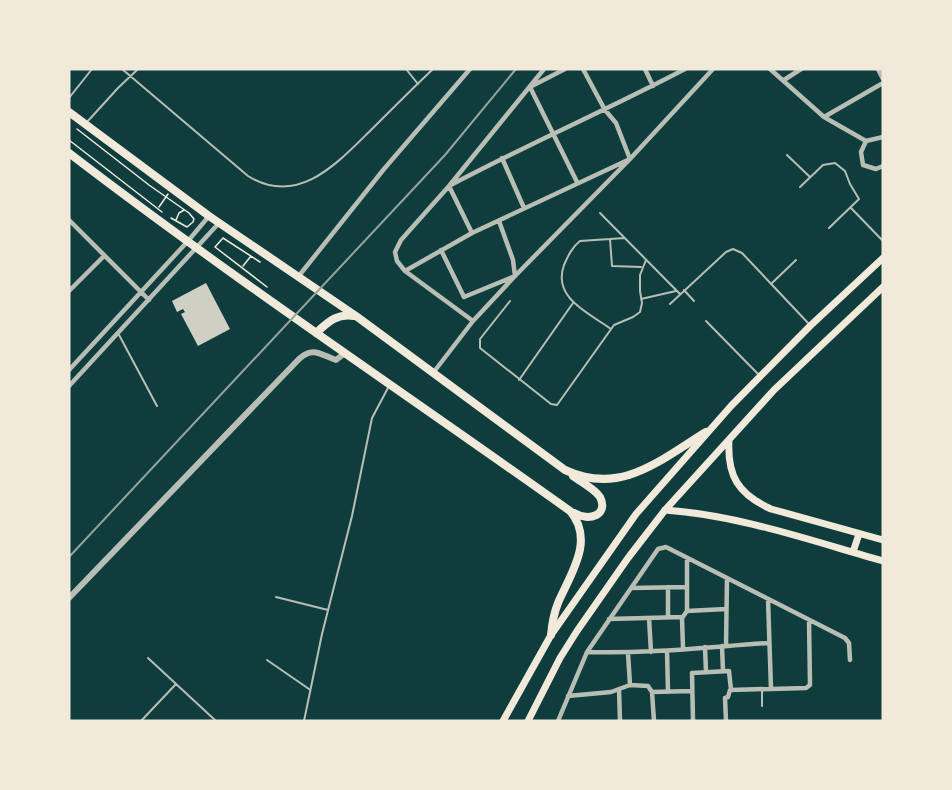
<svg xmlns="http://www.w3.org/2000/svg" width="952" height="790" viewBox="0 0 952 790" font-family="Inter,sans-serif">
	<rect width="100%" height="100%" fill="#0f3d3e"/>
	<path fill="#cfcfc3" d="M206,283L230,329L198,346L181,314L185,312L183,309L177,312L172,301Z"/>
	<g fill="none" stroke-linecap="round" stroke-linejoin="round">
		<path stroke="#f1e9da" stroke-width="1.5" d="M77,129L149,185L189,213L194,219L193,222L187,227L171,218
			M69,140L162,212
			M159,207L168,194
			M176,220L179,213L184,210
			M260,262L223,238L215,247L267,287
			M243,266L251,256"/>
		<path stroke="#b8beb3" stroke-width="2" d="M122,69L248,176C299,208 339,161 373,128C393,108 413,88 433,69
			M406,69L418,84
			M69,98L92,69
			M87,122L118,88L138,69
			M787,155L810,177
			M800,187L823,165L835,163L845,171L850,184L859,199L829,228
			M851,208L883,241
			M600,213L680,294
			M610,239L612,266L641,267
			M771,284L796,260
			M684,290L694,301
			M641,299L676,291
			M510,301L480,339V348L551,404L557,405L614,325L633,317L640,312L642,303L640,291V275L646,260
			M670,304L726,252L733,249L742,253L809,324
			M706,321L760,376
			M611,329C589,313 552,298 564,265C568,256 572,247 580,241L625,238
			M118,333L157,406
			M519,380L573,303
			M276,597L328,610
			M148,658L216,721
			M267,660L309,689
			M762,689V706
			M141,721L176,684
			M304,721L322,634L352,516L372,418L389,386"/>
		<path stroke="#b8beb3" stroke-width="4.5" d="M565,69L530,87L577,182
			M645,69L653,86
			M770,69L824,117L866,141L861,152L863,165L876,169L883,166
			M878,69L883,79
			M784,80L801,69
			M824,117L883,83
			M866,141L883,137
			M502,158L524,208
			M69,220L149,300
			M472,233L449,186C526,145 607,110 685,69
			M441,250L464,297L515,276L513,260L499,221
			M405,271L472,233L630,159L616,123L605,110L583,69
			M298,277L384,169L470,69
			M69,291L104,256
			M473,321L405,271L397,261L395,252L401,240L449,186L544,69
			M69,370L188,241L209,216
			M433,373L473,321L515,276L630,159L713,69
			M69,386L219,223
			M687,558V611
			M668,587V617
			M631,588L687,587
			M768,599L771,689
			M649,618L651,652
			M609,619L683,617
			M722,646L723,671
			M726,646L727,578
			M705,647L706,672
			M683,648L682,618L687,611L726,609
			M667,651L668,692
			M587,652C648,654 708,647 769,643
			M628,653L630,685
			M619,689L620,721
			M652,692L692,691
			M568,696L611,692L630,685L648,686L652,692L654,721
			M558,721L587,652L658,549L666,547L845,638L849,643L850,660
			M693,721L692,673L729,671L731,690
			M726,721L725,698L728,697L730,690L806,688L810,685L809,620"/>
		<path stroke="#b8beb3" stroke-width="6" d="M69,598L299,359C313,346 321,355 336,360L345,353"/>
		<path stroke="#f1e9da" stroke-width="7" d="M729,440C727,476 738,494 771,509L883,540
			M665,510C739,515 812,541 883,561
			M853,552L859,534
			M503,721L551,635L636,514L731,406L810,326L883,258
			M528,721L560,658L577,631L628,558L665,510L774,390L883,287"/>
		<path stroke="#f1e9da" stroke-width="8" d="M69,112L209,216L356,316L565,470C621,496 660,460 706,432
			M69,153C232,278 403,392 570,511C595,540 571,573 558,603C554,613 552,624 551,635
			M316,333C328,322 337,313 354,316
			M573,476C581,482 595,489 600,497C609,515 589,522 574,513"/>
		<path stroke="#97a49c" stroke-width="2" d="M69,557L445,155L516,69"/>
	</g>
	<rect width="952" height="790" fill="none" stroke="#f1e9da" stroke-width="141"/>
</svg>
